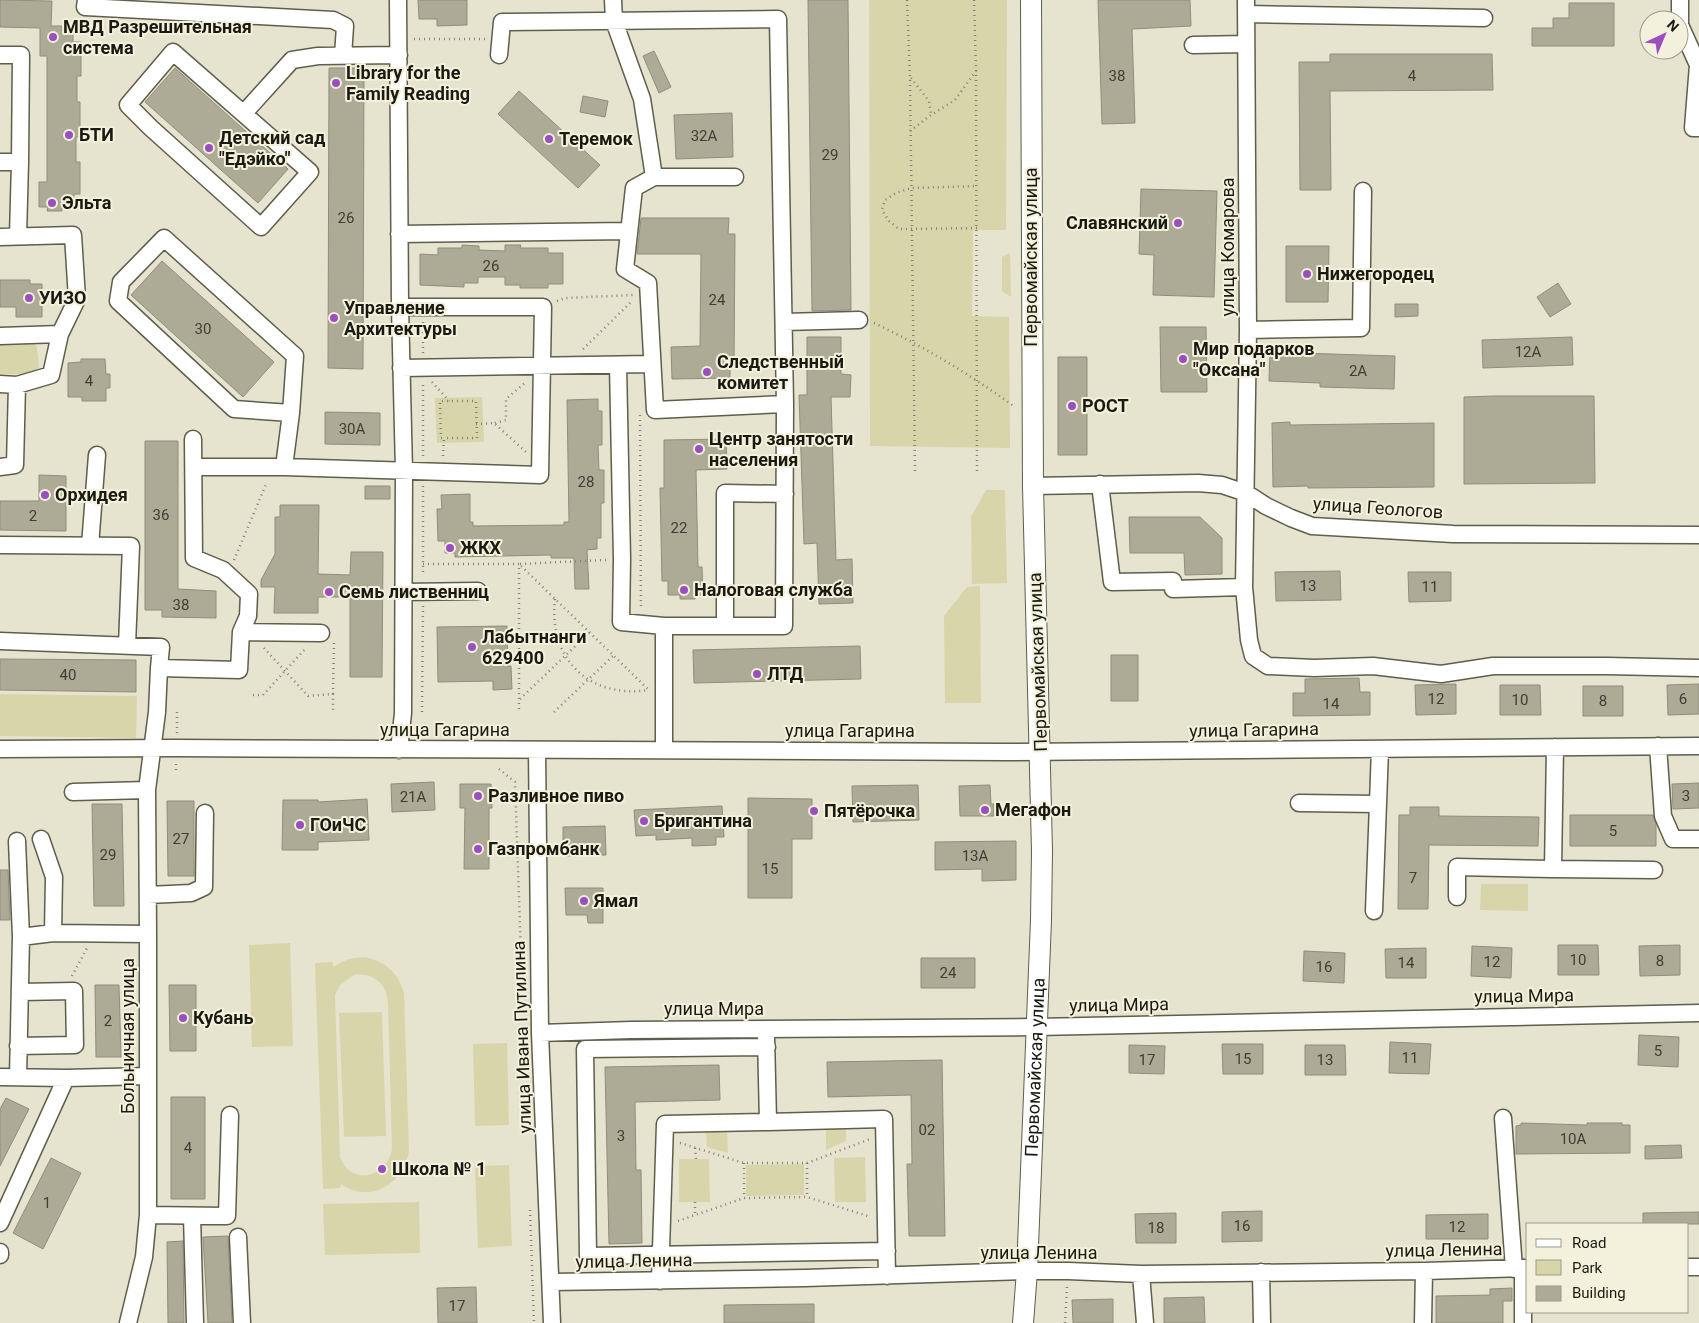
<svg xmlns="http://www.w3.org/2000/svg" width="1699" height="1323" viewBox="0 0 1699 1323" font-family="Roboto,sans-serif">
	<rect width="100%" height="100%" fill="#e6e4ce"/>
	<path fill="#d8d5ab" fill-rule="evenodd" d="M869,0H1007L1006,230H973L972,316L1009,317L1010,448L870,446Z
		M1010,253L1011,297L1002,291V257Z
		M0,341H32L37,347L39,367L32,374H0Z
		M482,397L484,442L437,443L435,398Z
		M986,490H1005L1007,583L972,584L971,517Z
		M980,586L981,703H945L944,616L967,587Z
		M0,694L137,696L136,738L0,736Z
		M1481,884H1528V911L1480,910Z
		M290,943L293,1046L252,1047L249,945Z
		M364,957C385,961 398,972 404,993L409,1152C402,1185 370,1204 341,1184L340,1188L323,1189L315,963L333,962V967L348,959ZM354,975C373,972 387,984 388,1003L392,1149C387,1178 350,1186 340,1157L335,995L340,985Z
		M382,1012L386,1136L344,1137L339,1013Z
		M507,1043L509,1125L475,1126L473,1044Z
		M826,1126L846,1127V1141L826,1150Z
		M727,1130L728,1153L707,1147L706,1131Z
		M865,1157L866,1202H835L834,1158Z
		M679,1159H709L710,1202H679Z
		M804,1164V1195L746,1196V1165Z
		M509,1165L512,1246L478,1248L475,1166Z
		M419,1202L420,1253L325,1255L323,1204Z"/>
	<path fill="#adab96" stroke="#8f8e7a" d="M0,0L52,1L51,26H62V31H73V42H81V76H77V102H80V137H76V162H80V194H74V207H62V211H47L48,207H39V182H47V56H40V28L0,27Z
		M418,0H467V25L437,26V19H419Z
		M808,0H848L851,310L812,311Z
		M1098,0H1190L1191,26L1132,29L1135,123L1102,124Z
		M1569,3H1614V46H1532V28H1553V18H1569Z
		M654,51L671,87L659,93L643,56Z
		M1330,54H1492L1493,90L1330,91L1331,190H1300L1299,62H1330Z
		M175,68L288,169L258,203L145,102Z
		M329,68H364L363,369L328,368Z
		M519,91L600,165L578,188L498,114Z
		M583,96L608,101L605,117L580,112Z
		M732,113L733,157L676,159L674,115Z
		M1141,189L1217,191L1214,297L1153,295L1154,255L1139,254Z
		M641,218H729L728,234H735L734,366H730V378L672,379L671,347L700,346L701,254H637Z
		M462,245L479,246V250L505,251V245H521L520,248H548V253H563V284H548V288H520V285H505V277H478V283H464V287L420,285V254L438,255V248H462Z
		M1286,246H1329L1328,302H1286Z
		M162,261L274,362L243,397L131,295Z
		M0,280H30V284H42V317H16V307H0Z
		M1558,283L1571,304L1550,317L1537,297Z
		M1395,304H1418V316L1395,317Z
		M1160,327H1206L1207,392H1161Z
		M807,337H841V374L851,375L850,397H831L836,560L852,559L853,603L819,604L817,543L804,544L799,395H807Z
		M1572,337L1573,365L1483,368L1482,340Z
		M1270,350L1299,351V353L1395,356L1394,389L1320,387V383L1269,381Z
		M1058,357H1087V455H1058Z
		M81,359H105L106,374H110V388H106V401H82V397H68V363L81,362Z
		M1494,396H1594L1595,483L1464,484V397Z
		M598,399V411H602V445H598L599,470H604V503H601V538H597V549L587,550L589,589H575L574,558H551V555L455,557V553H445V541H438L437,509H442L441,495L470,494V522H473V526L564,525V522H569L567,400Z
		M325,412L380,413V445L325,444Z
		M1290,422V425L1434,423V487L1308,488V486L1273,487L1272,423Z
		M726,439L727,469L696,470L698,567H702L703,595H695V599H680V595H668V581H662L660,488H664V440Z
		M145,441H178V589L216,591V618L162,617V610H145Z
		M39,475L66,476V531L0,530V501H39Z
		M365,486H390V499H365Z
		M280,505H319L318,574L350,575L351,552H383L382,677H350V597H318V613H274L275,587H261V580L275,554V517H280Z
		M1129,517H1200L1222,538V574L1185,575L1184,553H1130Z
		M1340,571L1341,600L1276,601L1275,572Z
		M1408,572H1451V601L1409,602Z
		M507,626L508,666H511L512,689L493,690V681L438,682L437,627Z
		M860,646L861,679L694,683L693,650Z
		M1111,655H1138V701H1111Z
		M0,659L136,660V692L0,690Z
		M1359,678L1360,692H1370V715L1293,716V693H1305V679Z
		M1456,684V714L1416,715L1415,685Z
		M1699,684V714L1668,715L1667,685Z
		M1500,685H1540L1541,715H1500Z
		M1583,686H1623V716H1583Z
		M434,782L435,810L392,812L391,784Z
		M1699,783V808L1673,809L1672,784Z
		M460,784H491L492,808H489V869H464L465,808H460Z
		M918,785L919,820L853,822L852,786Z
		M990,785L991,804H994V816H960L959,786Z
		M748,798L812,799V839H792V898H748Z
		M367,799L369,840L318,842V850H282L283,800H318V802Z
		M167,801H194V876H168Z
		M92,804H122L124,906H94Z
		M722,806L724,837H716V845L692,846V838L656,840V835L636,836L634,810Z
		M1410,807H1439V816L1539,817L1538,846L1429,845L1428,909H1398L1399,815H1410Z
		M1570,815H1653L1656,824V846H1570Z
		M605,826L606,855L563,856V827Z
		M1016,841V880L982,881V869L935,870V842Z
		M0,870H8L10,920H0Z
		M565,888H603V923H588L587,915H566Z
		M1558,945H1598L1599,975H1558Z
		M1680,945V975L1640,976L1639,946Z
		M1472,946L1512,948L1511,978L1471,976Z
		M1426,948V978H1386L1385,949Z
		M1304,951L1345,953L1344,983L1303,981Z
		M921,958H975V988H921Z
		M95,985H119L121,1057H96Z
		M169,985H196V1051H170Z
		M1639,1035L1679,1037L1678,1067L1638,1065Z
		M1390,1042L1431,1044L1429,1074L1389,1073Z
		M1222,1044H1263V1074H1223Z
		M1129,1045L1165,1046L1164,1074L1129,1073Z
		M1305,1045H1345L1346,1075H1305Z
		M942,1060L945,1236H909L907,1164H912L911,1095L828,1097L827,1062Z
		M719,1065L720,1100L635,1102L636,1170H641L642,1243L609,1244L605,1067Z
		M171,1097H205V1199H171Z
		M6,1098L29,1109L0,1166V1109Z
		M1521,1123L1587,1125V1123H1622V1125H1630V1153L1516,1154V1126L1521,1125Z
		M1681,1145L1682,1158L1645,1159V1146Z
		M51,1158L81,1173L43,1249L13,1233Z
		M1262,1211V1241L1222,1242V1212Z
		M1699,1212V1224H1643V1213Z
		M1176,1213V1243H1136L1135,1214Z
		M1488,1214V1239H1426V1215Z
		M228,1236L232,1323H208L203,1237Z
		M183,1241L184,1323H168L167,1242Z
		M476,1287L477,1323H438L437,1288Z
		M1512,1288V1301H1503V1323H1436V1296L1490,1295V1289Z
		M1204,1297L1205,1323H1164V1298Z
		M1113,1299V1323H1073L1072,1300Z
		M814,1304V1323H724V1305Z"/>
	<g fill="none" stroke-linecap="round" stroke-linejoin="round">
		<defs>
			<path id="minor" d="M86,0L85,7L333,20L345,26L343,56
				M398,0L400,307L404,471L403,713L399,750
				M613,0L614,21L642,99L654,177L634,188L625,269L648,283L655,410L785,404
				M1246,0L1248,330L1244,587L1249,640L1253,656L1268,666L1314,668L1373,666L1441,674L1493,666H1607L1699,668
				M1680,0V25L1698,65L1693,128H1699
				M1247,14L1484,18
				M1193,45L1246,44
				M173,52L310,172L261,227L151,128L128,105Z
				M0,55H21L20,162H0
				M499,55L502,22L778,19L785,404L784,626H664V750
				M244,113L292,60L318,56L399,55
				M654,177H735
				M399,234L629,231
				M18,236L20,162
				M0,237L73,235L77,299L60,334L51,375L17,385L15,465L0,467
				M784,322L859,320
				M1248,330L1361,328L1363,191
				M0,336L60,334
				M618,365L622,559L621,622L664,626
				M401,368L652,364
				M0,384L17,385
				M194,467H284L540,475L543,307H400
				M284,467L291,413L295,356L164,238L121,282L118,301L234,409L291,413
				M1100,484L1112,582L1173,581V589L1244,587
				M1033,486L1198,483L1222,485L1246,493L1266,506L1291,518L1312,526L1453,534L1699,535
				M0,545L131,546L127,645
				M90,546L97,455
				M403,592L478,591
				M725,626V493L785,494
				M241,632L321,633
				M0,641L161,647L159,668
				M1658,746L1663,816L1673,839H1699
				M0,749L176,748L1005,752L1699,746
				M537,750L540,1033L552,1323
				M73,792L147,790
				M1299,803L1378,804
				M41,839L54,877L53,933
				M17,841L21,937L18,1077
				M1553,869L1654,870
				M148,895L191,893L204,887L205,813
				M1457,897V867L1553,869L1555,747
				M1374,911L1380,749
				M21,937L53,933L148,934
				M540,1033L631,1030L1037,1027L1699,1013
				M766,1036L768,1122L884,1119L887,1276
				M18,1046L75,1045L74,991L20,992
				M767,1047L585,1049L588,1256L887,1251
				M0,1077L66,1078L148,1076
				M1503,1118L1514,1269
				M148,1215L227,1216L230,1115
				M192,1216L195,1323
				M0,1223L66,1078
				M238,1237L242,1323
				M0,1252V1255
				M1688,1267H1699
				M1261,1272L1262,1323
				M1141,1274L1145,1323
				M660,1281L665,1124L768,1122
				M551,1282L805,1278L1027,1271H1068L1141,1274L1424,1271L1528,1268
				M128,1323L144,1257L148,1215V934L147,790L157,712L159,668L239,670L241,632L248,616L249,594L223,570L194,558L193,439
				M1423,1323L1424,1271
				M1523,1323V1268"/>
			<g id="major">
				<path id="s1" d="M1023,1323L1027,1271L1041,920L1042,851L1033,486L1031,0"/>
			</g>
		</defs>
		<use href="#minor" stroke="#5f5e4b" stroke-width="19"/>
		<use href="#major" stroke="#5f5e4b" stroke-width="22"/>
		<path stroke="#838273" stroke-width="2.5" stroke-dasharray="1 4" stroke-linecap="butt" d="M907,0L910,77L915,473
			M974,0L976,71L977,474
			M414,39H486
			M911,78L929,101L931,115
			M910,131L931,115L955,100L976,71
			M977,228L899,229L889,221L882,210L885,200L896,193L911,188L977,186
			M557,301L565,298L633,295
			M874,323C925,347 969,374 1015,407
			M583,349L633,300
			M423,353V321
			M432,382L449,401
			M640,415L641,610
			M495,423L506,420V399L526,382
			M476,424L494,423L526,452
			M423,456V384
			M443,456L444,438H441L440,401H476L477,438H444
			M423,486V576
			M234,560L267,482
			M606,560L519,564L648,689
			M423,564H519V712
			M555,599C548,659 589,699 649,690
			M264,648L308,696L333,694V713
			M333,694L334,641
			M253,695H263L306,648
			M520,699L589,633
			M422,712L423,606
			M554,712L613,656
			M177,733V712
			M499,769L515,782L522,984
			M176,770V764
			M72,976L87,948
			M680,1143L744,1163H807L870,1139
			M695,1148L696,1159
			M744,1163V1198
			M807,1163V1197
			M695,1202V1215
			M530,1210L534,1323
			M678,1221L744,1198L807,1197L871,1217
			M1065,1323L1067,1287"/>
		<use href="#minor" stroke="#fff" stroke-width="16"/>
		<use href="#major" stroke="#fff" stroke-width="20"/>
	</g>
	<g fill="#9b4ebf" stroke="#f3f1db" stroke-width="2">
		<circle cx="53" cy="37" r="5"/>
		<circle cx="336" cy="83" r="5"/>
		<circle cx="69" cy="135" r="5"/>
		<circle cx="549" cy="139" r="5"/>
		<circle cx="209" cy="148" r="5"/>
		<circle cx="52" cy="203" r="5"/>
		<circle cx="1178" cy="223" r="5"/>
		<circle cx="1307" cy="274" r="5"/>
		<circle cx="29" cy="298" r="5"/>
		<circle cx="334" cy="318" r="5"/>
		<circle cx="1183" cy="359" r="5"/>
		<circle cx="707" cy="372" r="5"/>
		<circle cx="1072" cy="406" r="5"/>
		<circle cx="699" cy="449" r="5"/>
		<circle cx="45" cy="495" r="5"/>
		<circle cx="450" cy="548" r="5"/>
		<circle cx="684" cy="590" r="5"/>
		<circle cx="329" cy="592" r="5"/>
		<circle cx="472" cy="647" r="5"/>
		<circle cx="757" cy="674" r="5"/>
		<circle cx="478" cy="796" r="5"/>
		<circle cx="985" cy="810" r="5"/>
		<circle cx="814" cy="811" r="5"/>
		<circle cx="644" cy="821" r="5"/>
		<circle cx="300" cy="825" r="5"/>
		<circle cx="478" cy="849" r="5"/>
		<circle cx="584" cy="901" r="5"/>
		<circle cx="183" cy="1018" r="5"/>
		<circle cx="382" cy="1169" r="5"/>
	</g>
	<g text-anchor="middle" stroke-width="4" stroke-linejoin="round" paint-order="stroke">
		<g font-size="15" fill="#3f3e33">
			<text x="1117" y="81">38</text>
			<text x="1412" y="81">4</text>
			<text x="704" y="141">32А</text>
			<text x="830" y="160">29</text>
			<text x="346" y="223">26</text>
			<text x="491" y="271">26</text>
			<text x="717" y="305">24</text>
			<text x="203" y="334">30</text>
			<text x="1528" y="357">12А</text>
			<text x="1358" y="376">2А</text>
			<text x="89" y="386">4</text>
			<text x="352" y="434">30А</text>
			<text x="586" y="487">28</text>
			<text x="161" y="520">36</text>
			<text x="33" y="521">2</text>
			<text x="679" y="533">22</text>
			<text x="1308" y="591">13</text>
			<text x="1430" y="592">11</text>
			<text x="181" y="610">38</text>
			<text x="68" y="680">40</text>
			<text x="1436" y="704">12</text>
			<text x="1683" y="704">6</text>
			<text x="1520" y="705">10</text>
			<text x="1603" y="706">8</text>
			<text x="1331" y="709">14</text>
			<text x="1686" y="801">3</text>
			<text x="413" y="802">21А</text>
			<text x="1613" y="836">5</text>
			<text x="181" y="844">27</text>
			<text x="108" y="860">29</text>
			<text x="975" y="861">13А</text>
			<text x="770" y="874">15</text>
			<text x="1413" y="883">7</text>
			<text x="1578" y="965">10</text>
			<text x="1660" y="966">8</text>
			<text x="1492" y="967">12</text>
			<text x="1406" y="968">14</text>
			<text x="1324" y="972">16</text>
			<text x="948" y="978">24</text>
			<text x="108" y="1026">2</text>
			<text x="1658" y="1056">5</text>
			<text x="1410" y="1063">11</text>
			<text x="1243" y="1064">15</text>
			<text x="1147" y="1065">17</text>
			<text x="1325" y="1065">13</text>
			<text x="927" y="1135">02</text>
			<text x="621" y="1141">3</text>
			<text x="1573" y="1144">10А</text>
			<text x="188" y="1153">4</text>
			<text x="47" y="1208">1</text>
			<text x="1242" y="1231">16</text>
			<text x="1457" y="1232">12</text>
			<text x="1156" y="1233">18</text>
			<text x="457" y="1311">17</text>
		</g>
		<g font-size="18" font-weight="bold" fill="#1a1a12" stroke="#f3f1db" text-anchor="start">
			<text x="63" y="33">МВД Разрешительная<tspan x="63" dy="21">система</tspan></text>
			<text x="346" y="79">Library for the<tspan x="346" dy="21">Family Reading</tspan></text>
			<text x="79" y="141">БТИ</text>
			<text x="219" y="144">Детский сад<tspan x="219" dy="21">"Едэйко"</tspan></text>
			<text x="559" y="145">Теремок</text>
			<text x="62" y="209">Эльта</text>
			<text x="1168" y="229" text-anchor="end">Славянский</text>
			<text x="1317" y="280">Нижегородец</text>
			<text x="39" y="304">УИЗО</text>
			<text x="344" y="314">Управление<tspan x="344" dy="21">Архитектуры</tspan></text>
			<text x="1193" y="355">Мир подарков<tspan x="1193" dy="21">"Оксана"</tspan></text>
			<text x="717" y="368">Следственный<tspan x="717" dy="21">комитет</tspan></text>
			<text x="1082" y="412">РОСТ</text>
			<text x="709" y="445">Центр занятости<tspan x="709" dy="21">населения</tspan></text>
			<text x="55" y="501">Орхидея</text>
			<text x="460" y="554">ЖКХ</text>
			<text x="694" y="596">Налоговая служба</text>
			<text x="339" y="598">Семь лиственниц</text>
			<text x="482" y="643">Лабытнанги<tspan x="482" dy="21">629400</tspan></text>
			<text x="767" y="680">ЛТД</text>
			<text x="488" y="802">Разливное пиво</text>
			<text x="995" y="816">Мегафон</text>
			<text x="824" y="817">Пятёрочка</text>
			<text x="654" y="827">Бригантина</text>
			<text x="310" y="831">ГОиЧС</text>
			<text x="488" y="855">Газпромбанк</text>
			<text x="594" y="907">Ямал</text>
			<text x="193" y="1024">Кубань</text>
			<text x="392" y="1175">Школа № 1</text>
		</g>
		<g font-size="18" fill="#1a1a12" stroke="#f3f1db">
			<text transform="translate(1228 247) rotate(-90)" y="6">улица Комарова</text>
			<text transform="translate(1031 257) rotate(-90)" y="6">Первомайская улица</text>
			<text transform="translate(1378 508) rotate(4)" y="6">улица Геологов</text>
			<text transform="translate(1038 662) rotate(-92)" y="6">Первомайская улица</text>
			<text x="445" y="736">улица Гагарина</text>
			<text transform="translate(1254 730) rotate(-1)" y="6">улица Гагарина</text>
			<text x="850" y="737">улица Гагарина</text>
			<text transform="translate(1524 996) rotate(-1)" y="6">улица Мира</text>
			<text transform="translate(1119 1005) rotate(-1)" y="6">улица Мира</text>
			<text x="714" y="1015">улица Мира</text>
			<text transform="translate(128 1036) rotate(-90)" y="6">Больничная улица</text>
			<text transform="translate(522 1037) rotate(-92)" y="6">улица Ивана Путилина</text>
			<text dy="6" stroke="none"><textPath href="#s1" startOffset="256">Первомайская улица</textPath></text>
			<text transform="translate(1444 1250) rotate(-1)" y="6">улица Ленина</text>
			<text x="1039" y="1259">улица Ленина</text>
			<text transform="translate(634 1261) rotate(-1)" y="6">улица Ленина</text>
		</g>
	</g>
	<rect x="1526" y="1223" width="162" height="90" fill="#f3f1db" stroke="#9c9b8b"/>
	<rect x="1536" y="1239" width="25" height="8" fill="#ffffff" stroke="#9c9b8b"/>
	<text x="1572" y="1248" font-size="15" fill="#1a1a12">Road</text>
	<rect x="1536" y="1260" width="25" height="15" fill="#d8d5ab" stroke="#9c9b8b"/>
	<text x="1572" y="1273" font-size="15" fill="#1a1a12">Park</text>
	<rect x="1536" y="1286" width="25" height="15" fill="#adab96" stroke="#9c9b8b"/>
	<text x="1572" y="1298" font-size="15" fill="#1a1a12">Building</text>
	<g transform="translate(1664 35) rotate(44)"><circle r="24" fill="#f3f1db" stroke="#9c9b8b"/>
	<path d="M0-4L9 19L0 12L-9 19Z" fill="#9b4ebf"/>
	<text y="-8" font-size="14" font-weight="bold" text-anchor="middle" fill="#1a1a12">N</text>
	</g>
</svg>
